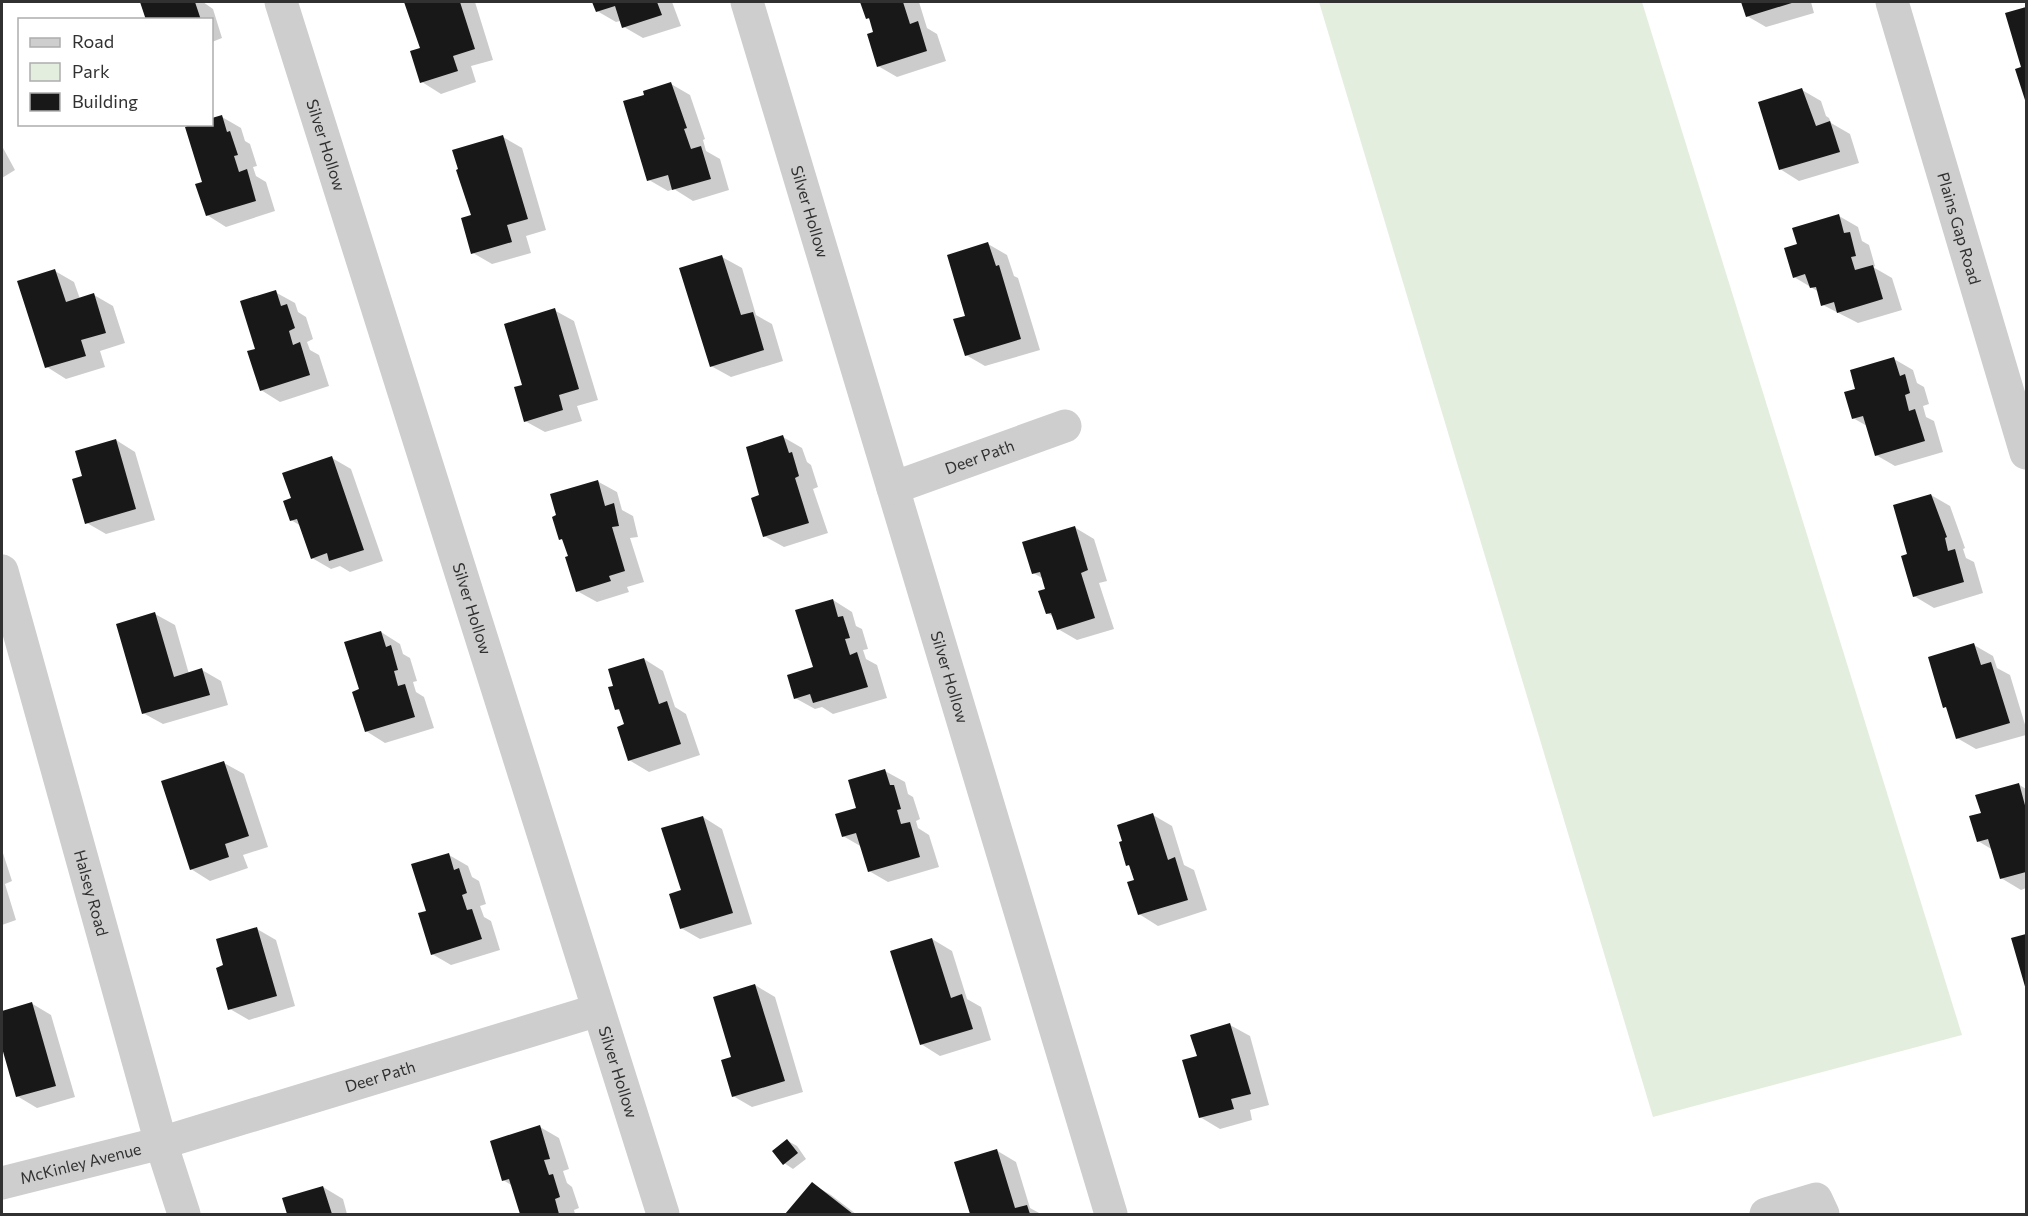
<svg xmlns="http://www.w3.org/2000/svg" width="2028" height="1216" viewBox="0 0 2028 1216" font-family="Commissioner,sans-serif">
	<rect width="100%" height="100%" fill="#fff"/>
	<path fill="#e4eede" d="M1319,2H1642L1962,1035L1653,1117Z"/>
	<path fill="#0003" d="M142,2H203L213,9L222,38L212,42V20H147Z
		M405,2H475L493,60L471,66L476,82L441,94L422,82V49Z
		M594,2H672L681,26L643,38L624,27L620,21L616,22L597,11Z
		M862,2H919L927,28L937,34L946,61L897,77L878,66L875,33L871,20L867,18Z
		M1743,2H1811L1814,13L1766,27L1747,16Z
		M2026,8V100L2023,68L2007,14Z
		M671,84L690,95L705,139L703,140L706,151L720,159L729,190L693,201L674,189L668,191L649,180L646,96Z
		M1802,90L1821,101L1826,116L1829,118L1831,123L1850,134L1859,163L1799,181L1780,169Z
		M222,117L241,128L245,141L250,144L257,166L253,167L256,176L266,182L275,211L226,227L207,215L212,120Z
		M503,137L522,148L546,230L526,236L531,253L492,264L473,253Z
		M2,146L15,170L2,178Z
		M1839,216L1858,227L1862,241L1869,245L1875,266L1873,267L1892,278L1902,310L1858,323L1823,305L1819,292L1794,277L1799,245Z
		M988,244L1007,255L1014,276L1018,278L1040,350L985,366L966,355L967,317Z
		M722,257L742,268L756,315L772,324L783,361L731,377L711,366Z
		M55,271L74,282L80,299L94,295L113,306L125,343L100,351L105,367L66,379L47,367Z
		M275,292L295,303L298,312L306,317L313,339L307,342L310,350L319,355L329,386L280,402L261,390L257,350Z
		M554,310L574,321L598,400L577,406L582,421L545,432L525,421L524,386Z
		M1894,359L1913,370L1917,383L1924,387L1929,404L1923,406L1926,417L1934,421L1943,452L1895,466L1876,455L1867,426L1853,418L1857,390Z
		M783,437L802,448L807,462L811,465L818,487L813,489L828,533L784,547L764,536L761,496Z
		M116,440L135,452L155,520L106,534L87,523L84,477Z
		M332,458L351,469L383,561L350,572L340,566L331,569L312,558L301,526L291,520L293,499Z
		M597,481L617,492L622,510L633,516L638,537L630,538L644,582L627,587L629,592L597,602L577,591L565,541L561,539Z
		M1931,495L1950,506L1965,548L1963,549L1966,558L1974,562L1983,593L1934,608L1914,596L1909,555Z
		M1074,527L1094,539L1107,581L1099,583L1114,629L1077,640L1058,629L1054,617L1047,613V590L1044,579L1033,573Z
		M833,600L852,612L856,626L862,629L868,649L863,650L866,659L877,665L887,698L833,714L822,707L815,709L795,698L815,668Z
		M155,614L175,625L189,674L202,670L221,681L228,705L163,724L143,713Z
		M381,632L400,644L403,654L410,658L417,681L413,682L416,692L424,697L434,728L385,743L366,731L361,690Z
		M1974,645L1993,656L1997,668L2010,675L2026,728V735L1976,749L1957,738L1948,708L1945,706Z
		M644,659L663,671L675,707L686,714L700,755L649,772L629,760L626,725L622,712L616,709L615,687Z
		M224,763L244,774L268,847L243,855L248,868L210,881L191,869Z
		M885,771L905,782L908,794L913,797L920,819L916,821L918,828L929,835L939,867L888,882L869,871L862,847L843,836Z
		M2018,784L2026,789V888L2021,890L2001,878L1993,850L1978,841Z
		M1153,815L1172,826L1184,865L1194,870L1207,910L1158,926L1139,914L1135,881L1131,867L1128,865Z
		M703,817L722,829L752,924L700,939L681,928L683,891Z
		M2,850L12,881L5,884L16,920L2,925Z
		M449,855L468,866L472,877L479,881L486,904L480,906L484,917L491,921L500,950L451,965L432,954L428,912Z
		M257,929L276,940L295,1006L249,1020L230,1009L225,966Z
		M2026,935V987L2012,939Z
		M932,939L952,951L967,999L981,1007L991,1040L940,1056L921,1044Z
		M755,985L775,997L803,1092L752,1107L733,1096V1058Z
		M31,1003L51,1015L75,1097L37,1108L17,1096L2,1043V1012Z
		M1230,1025L1250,1036L1269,1105L1250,1110L1252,1120L1220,1129L1200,1117L1199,1057Z
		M540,1127L559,1138L569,1169L563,1171L567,1183L572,1187L579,1208L574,1210L575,1214H522L513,1186L503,1180Z
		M788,1141L797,1146L806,1159L793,1169L784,1163Z
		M996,1150L1016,1162L1030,1208L1041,1214H972L956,1163Z
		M812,1184L831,1195L856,1214H787Z
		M323,1187L343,1199L347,1214H289L284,1199Z"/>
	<path fill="#181818" d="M140,2H195L201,20H146Z
		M404,2H460L475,49L453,56L458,71L420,83L410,51L420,48Z
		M592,2H657L662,15L622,28L615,6L596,12Z
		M860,2H903L910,24L918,21L927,51L877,67L867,34L873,32L869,18L866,19Z
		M1741,2H1795L1746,17Z
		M2026,7V100H2025L2015,69L2021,67L2005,13Z
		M671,82L687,128L684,129L691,149L701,146L711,179L672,190L668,175L647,181L623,101L644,95L643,91Z
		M1802,88L1816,126L1830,121L1840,152L1779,170L1758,102Z
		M222,115L227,132L230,131L238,155L234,156L239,172L247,169L256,201L206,216L195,184L202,182L185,127L192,124H212V118Z
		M503,135L528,219L507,225L512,242L471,254L461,218L471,215L456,170L458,169L452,150Z
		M1839,214L1844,233L1850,232L1856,256L1851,257L1855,270L1873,265L1883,299L1837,313L1834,302L1821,306L1816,287L1810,288L1805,274L1793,278L1784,248L1797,244L1792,228Z
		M988,242L996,266L999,265L1021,339L965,356L953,319L965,316L947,255Z
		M722,255L741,315L753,312L764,350L710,367L679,268Z
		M55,269L66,302L94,293L106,333L81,340L86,356L45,368L17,281Z
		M276,290L281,306L287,304L295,328L289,331L293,345L300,342L310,375L260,391L247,351L255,349L240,301Z
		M555,308L579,389L559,395L563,410L524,422L514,387L522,385L504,324Z
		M1894,357L1900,376L1905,374L1910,393L1905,395L1909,411L1915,409L1925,441L1875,456L1863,416L1852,419L1844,392L1855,389L1850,370Z
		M783,435L789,453L792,452L799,476L795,478L809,523L763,537L751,498L759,495L746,447Z
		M116,439L136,509L85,524L72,479L82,476L75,451Z
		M332,456L364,550L329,561L327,553L311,559L297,519L290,521L283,501L291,498L282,473Z
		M598,480L605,506L614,503L619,526L612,527L625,571L609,576L611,581L576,592L565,557L568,556L562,539L559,540L552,517L556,515L550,494Z
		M1931,494L1947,537L1945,538L1948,551L1955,549L1964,582L1913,597L1901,556L1907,554L1893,505Z
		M1075,526L1088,570L1081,573L1095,618L1057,630L1051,613L1046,614L1038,591L1045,589L1040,572L1032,574L1022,542Z
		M833,599L838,617L843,616L850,638L845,639L850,655L857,652L868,687L813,703L810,694L794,699L787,675L813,667L795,610Z
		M155,612L174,677L202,668L210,695L142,714L116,624Z
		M381,631L386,647L391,645L398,670L394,671L398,686L405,684L415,717L365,732L352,692L359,689L344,642Z
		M1974,643L1981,665L1991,662L2010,723L1956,739L1946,707L1943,708L1928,657Z
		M644,658L659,704L667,701L681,744L628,761L617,727L624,724L619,709L615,710L608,687L613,686L608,669Z
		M224,761L249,836L225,844L229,857L190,870L161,781Z
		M885,769L890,785H894L901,809L897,810L901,824L910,822L920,857L868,872L856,833L842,837L835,814L856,808L848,780Z
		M2019,783L2026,809V872L2000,879L1988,839L1977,842L1969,816L1981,813L1975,795Z
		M1153,813L1168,860L1175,857L1188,900L1138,915L1127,882L1134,880L1129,865L1126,866L1119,842L1122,841L1117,825Z
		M703,816L733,913L680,929L669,894L681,890L661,828Z
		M449,853L454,870L459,868L467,893L462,895L467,910L472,909L482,939L431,955L418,913L426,911L411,864Z
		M257,927L277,996L228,1010L216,968L223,965L216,939Z
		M2026,934V990L2011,938Z
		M932,938L951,998L962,994L973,1029L920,1045L890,951Z
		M755,984L785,1081L732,1097L721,1060L731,1057L713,997Z
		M32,1002L56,1086L16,1097L2,1048V1011Z
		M1230,1023L1251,1094L1231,1099L1234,1109L1199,1118L1182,1060L1197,1056L1190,1035Z
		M540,1125L550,1159L544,1160L549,1175L553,1174L560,1197L555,1199L559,1214H520L509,1179L502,1181L490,1141Z
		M787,1139L798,1153L783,1165L772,1151Z
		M997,1149L1015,1208L1027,1205L1030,1214H970L954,1162Z
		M812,1182L853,1214H785Z
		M323,1186L332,1214H287L282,1198Z"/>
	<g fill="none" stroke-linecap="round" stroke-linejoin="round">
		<g stroke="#cecece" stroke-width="33">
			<path id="s1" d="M281,2L663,1214"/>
			<path id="s2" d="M747,2L1111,1214"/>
			<path id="s3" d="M1892,2L2026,453"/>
			<path id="s4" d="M893,488L1065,426"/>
			<path id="s5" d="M2,571L161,1143L184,1214"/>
			<path id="s6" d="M2,1183L161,1143L598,1010"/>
			<path d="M1766,1214L1816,1199L1823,1214"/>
		</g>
	</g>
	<g text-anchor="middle" stroke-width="6" stroke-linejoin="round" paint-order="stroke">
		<g font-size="16" fill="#313131" stroke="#fff">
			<text dy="6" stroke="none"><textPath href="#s1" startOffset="150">Silver Hollow</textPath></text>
			<text dy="6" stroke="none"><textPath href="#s2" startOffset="219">Silver Hollow</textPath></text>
			<text dy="6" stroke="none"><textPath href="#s3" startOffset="236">Plains Gap Road</textPath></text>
			<text dy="6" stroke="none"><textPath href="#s4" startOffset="92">Deer Path</textPath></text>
			<text dy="6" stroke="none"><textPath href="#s1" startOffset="636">Silver Hollow</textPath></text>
			<text dy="6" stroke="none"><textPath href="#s2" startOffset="705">Silver Hollow</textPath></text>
			<text dy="6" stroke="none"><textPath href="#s5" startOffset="334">Halsey Road</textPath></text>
			<text dy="6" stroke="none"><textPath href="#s1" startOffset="1122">Silver Hollow</textPath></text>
			<text dy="6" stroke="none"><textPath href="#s6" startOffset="393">Deer Path</textPath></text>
			<text dy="6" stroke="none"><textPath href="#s6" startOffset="81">McKinley Avenue</textPath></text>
		</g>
	</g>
	<rect width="2028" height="1216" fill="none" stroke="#313131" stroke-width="6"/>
	<rect x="18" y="18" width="195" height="108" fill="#ffffff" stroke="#adadad" stroke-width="1.5"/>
	<rect x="30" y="38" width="30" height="9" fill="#cecece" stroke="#adadad" stroke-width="1.5"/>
	<text x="72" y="48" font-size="18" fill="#313131">Road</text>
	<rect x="30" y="63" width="30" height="18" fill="#e4eede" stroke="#adadad" stroke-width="1.5"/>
	<text x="72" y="78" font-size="18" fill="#313131">Park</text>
	<rect x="30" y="93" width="30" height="18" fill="#181818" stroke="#adadad" stroke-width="1.5"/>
	<text x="72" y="108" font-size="18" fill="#313131">Building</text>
</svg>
